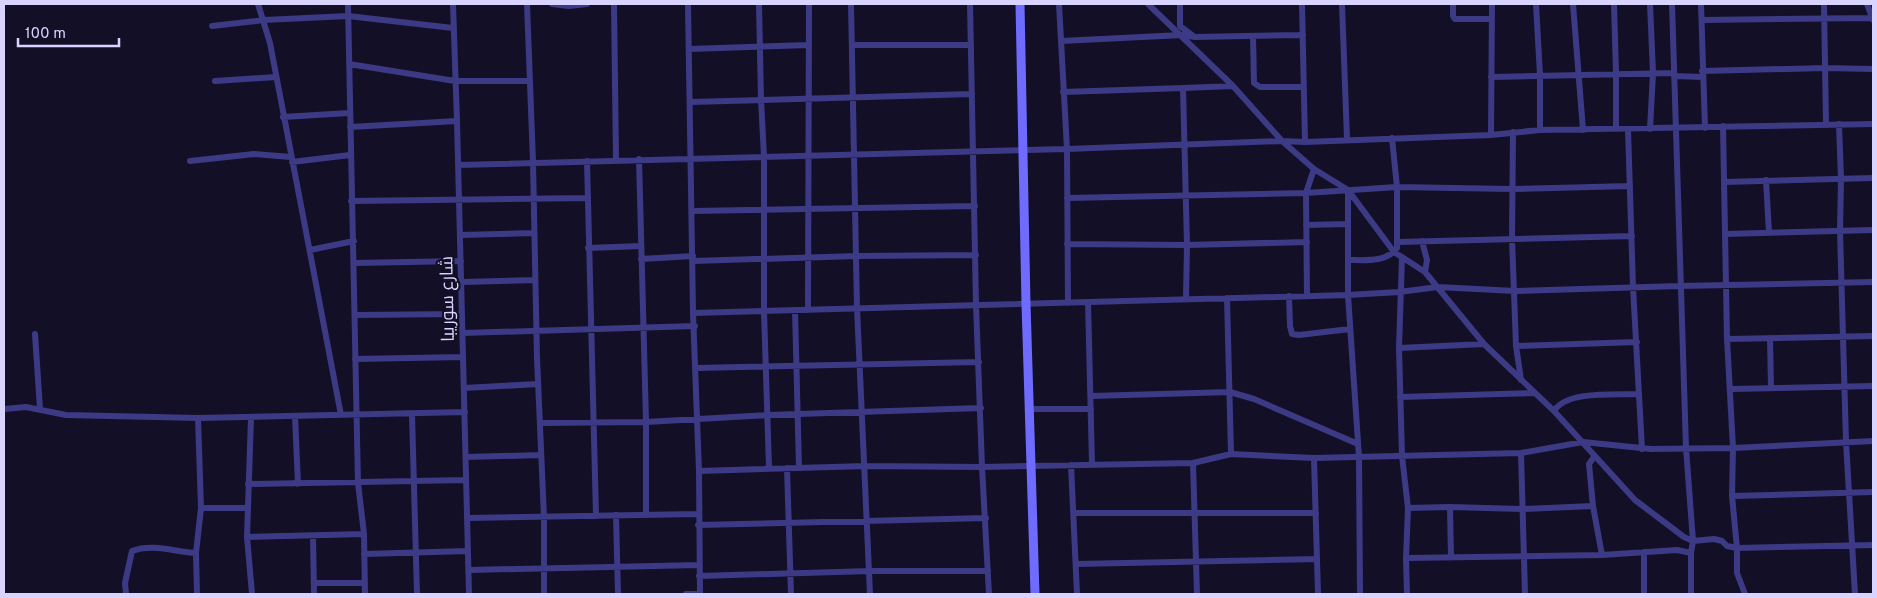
<svg xmlns="http://www.w3.org/2000/svg" width="1877" height="598" viewBox="0 0 1877 598" font-family="Overpass,Cairo,sans-serif">
	<rect width="100%" height="100%" fill="#130f26"/>
	<g fill="none" stroke-linecap="round" stroke-linejoin="round">
		<path stroke="#3d3a85" stroke-width="6" d="M258,4L270,43L341,415
			M348,4L358,483L364,534L365,594
			M453,4L457,121L469,594
			M527,4L533,162L537,358L544,517V594
			M552,4L569,6L587,4
			M614,4L616,160
			M688,4L693,313L699,471L700,594
			M759,4L761,100L764,156V311L769,468
			M851,4L857,308L870,594
			M970,4L976,305L982,467L989,594
			M1059,4L1067,149L1068,303
			M1148,4L1233,86L1282,141L1314,169L1348,190L1394,252L1425,272L1484,344L1554,411L1635,500L1684,537L1693,541L1714,539L1722,541L1727,546L1737,548L1873,545
			M1180,4V26L1193,36
			M1302,4L1305,142
			M1342,4L1347,139
			M1453,4V16L1455,19H1492
			M1536,4L1540,75V130
			M1573,4L1583,130
			M1614,4L1616,73V129
			M1672,4L1686,448L1693,541L1691,553V594
			M1701,4L1705,128
			M1824,4L1826,124
			M1867,4L1873,20
			M1702,20L1872,18
			M212,26L264,20L348,16L453,28
			M1253,36L1254,83L1260,87H1303
			M1061,41L1182,35L1195,37L1303,35
			M852,45H971
			M689,49L809,45
			M349,64L455,81H530
			M1702,71L1825,68L1873,69
			M1674,76L1703,77
			M1491,77L1674,73
			M215,81L276,77
			M1063,92L1183,88
			M690,102L972,94
			M283,117L349,113
			M1839,124L1841,179L1840,231L1846,442L1855,594
			M1723,126L1727,339L1733,448L1732,496L1737,548V573L1745,594
			M350,127L457,121
			M1628,129L1633,287L1642,449
			M1650,129L1653,73L1650,4
			M1513,132L1512,239L1516,346L1521,380
			M1491,135L1492,4
			M639,159L646,422V514
			M190,161L254,154L291,157
			M587,161L596,516
			M292,162L350,155
			M458,165L1067,149L1282,141L1305,142L1491,135L1540,130L1873,124
			M1766,180L1769,233
			M1724,182L1873,178
			M1348,190V295L1359,457L1360,594
			M1067,198L1306,193L1397,187L1512,189L1630,186
			M351,201L588,198
			M692,211L975,206
			M1306,225L1348,224
			M1725,234L1873,230
			M460,235L533,233
			M1422,241L1427,260L1425,272
			M1398,242L1632,236
			M1067,244L1187,245L1307,242
			M588,248L641,246
			M310,250L354,241
			M1402,257L1399,348L1402,456L1408,508L1406,558L1407,594
			M641,259L693,256
			M1348,260C1364,260 1386,263 1397,248V187L1392,138
			M693,261L857,256L976,255
			M354,263L461,261
			M462,282L535,280
			M1307,295L1306,193L1314,169
			M1289,296L1290,326L1292,334L1299,335L1350,329
			M1227,298L1231,454
			M1186,299L1187,245L1183,88L1233,86
			M1088,302L1092,464
			M795,310L799,468
			M808,310L809,4
			M693,313L1348,295L1399,292L1438,287L1515,291L1679,286L1873,282
			M355,315L462,314
			M463,333L695,326
			M35,334L40,409
			M1770,338L1771,388
			M1727,339L1873,336
			M1516,346L1637,342
			M1399,348L1484,344
			M355,359L463,357
			M696,368L979,362
			M464,388L538,384
			M1731,389L1873,386
			M1091,396L1230,392L1254,399L1358,444
			M1400,397L1535,393
			M4,409L26,407L66,415L198,418L465,412
			M1030,409H1091
			M1554,411C1567,390 1616,395 1639,394
			M412,414L417,594
			M295,416L298,484
			M251,418L247,537L252,594
			M540,423L646,422L768,415L981,408
			M1521,453L1525,594
			M466,457L541,455
			M1594,457L1589,464L1593,506L1602,555
			M1314,458L1318,594
			M1193,463L1197,594
			M1071,465L1077,594
			M787,468L791,594
			M699,471L866,466L982,467L1193,463L1231,454L1314,458L1521,453L1583,442L1651,449L1733,448L1873,441
			M248,484L466,480
			M1732,496L1873,492
			M1450,507L1451,558
			M201,508H247
			M1408,508L1450,507L1522,509L1593,506
			M1074,513H1316
			M616,515L618,594
			M467,518L698,514
			M698,525L986,518
			M313,536L314,594
			M247,537L364,534
			M1644,552V594
			M364,554L468,551
			M1406,558L1602,555L1677,550L1691,553
			M1076,564L1317,559
			M469,570L699,565
			M699,576L870,571H988
			M314,583H365
			M126,594L125,583L132,551C153,543 175,552 196,553
			M197,594L196,553L201,508L198,418
			M686,594H700"/>
		<path stroke="#6f6bff" stroke-width="9" d="M1020,4L1026,304L1035,594"/>
	</g>
	<g text-anchor="middle" stroke-width="4.5" stroke-linejoin="round" paint-order="stroke">
		<g font-size="18" fill="#d9d4ff" stroke="#130f26">
			<text transform="translate(447 299) rotate(-91)" y="6">شارع سوريبا</text>
		</g>
	</g>
	<rect width="1877" height="598" fill="none" stroke="#d9d4ff" stroke-width="10"/>
	<path d="M18 38v8h101v-8" fill="none" stroke="#d9d4ff" stroke-width="2.5"/>
	<text x="25" y="38" font-size="15" fill="#d9d4ff" stroke="#130f26" stroke-width="4" paint-order="stroke">100 m</text>
</svg>
